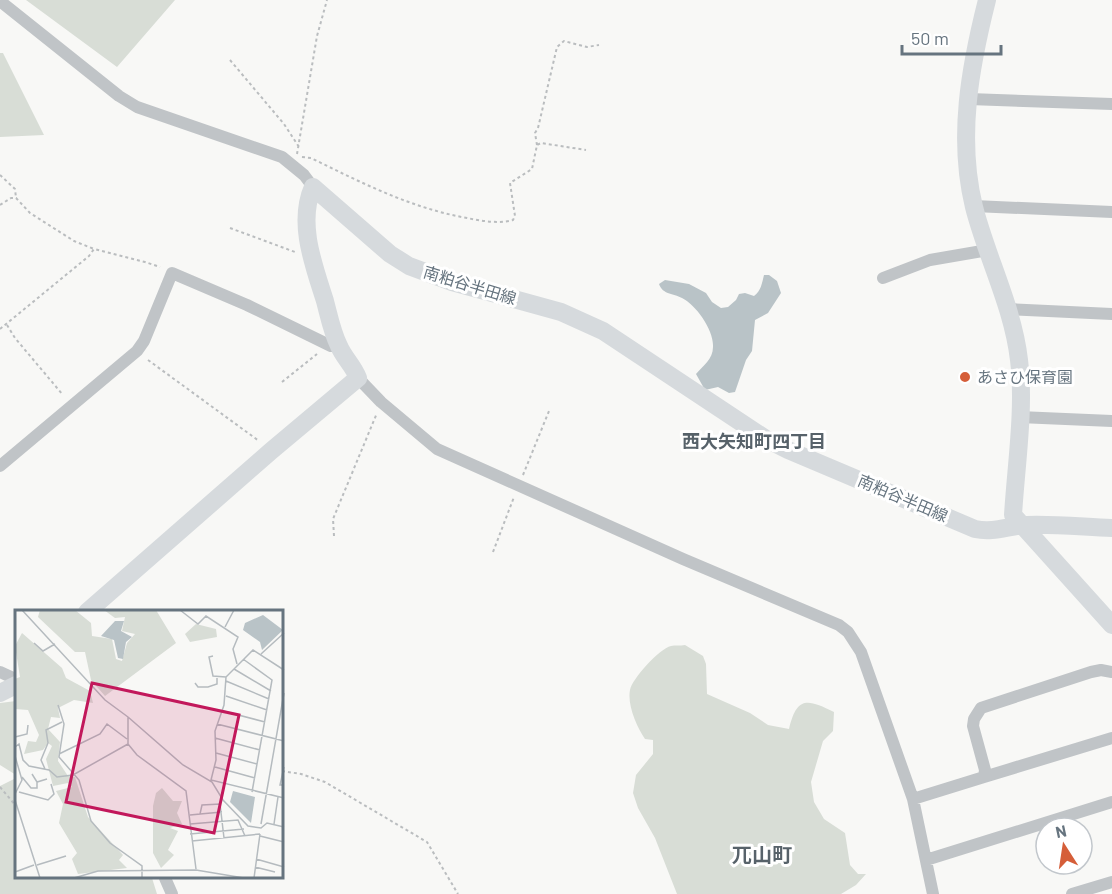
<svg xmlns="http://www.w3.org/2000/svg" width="1112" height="894" viewBox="0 0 1112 894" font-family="Barlow,'Noto Sans JP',sans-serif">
	<rect width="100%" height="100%" fill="#f8f8f6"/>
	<path fill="#d8ddd6" d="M26,0H175L117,67Z
		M0,53H3L44,135L0,137Z
		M685,645L703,656L706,664L707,694L750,713L768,725L789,729C797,696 807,699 834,712L833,731L823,741L811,782L814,802L824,819L845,833L850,865L858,874H866L856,885L841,894H677L655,838L638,808L633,793L636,775L653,754V740L645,739C637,727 627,705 630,690C632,679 659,649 671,646C675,645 680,646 685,645Z
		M16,701V775L0,765V703Z
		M16,778V878H152L157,894H0V786Z"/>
	<path fill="#b9c3c7" d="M764,275H769L777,281L781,293L768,313L755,320L752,351L746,360L735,392L729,393L718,387L705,390L696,374C703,366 713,359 713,347C714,330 696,305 682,298C673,293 663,295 659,284L665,280L689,284L706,293L712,302L721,308L728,307L736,300L739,294L745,293L754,296C761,291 762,283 764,275Z"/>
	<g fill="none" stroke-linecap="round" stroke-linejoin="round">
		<path stroke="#babdbf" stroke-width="2" stroke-dasharray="3 3" stroke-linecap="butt" d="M230,60L284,124L299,147
			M537,145L535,133L538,128L557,47L564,41L587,47L599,45
			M297,154L317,36L327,0
			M302,157L311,158C362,183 411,208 467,218C482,221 498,224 513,220L515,216L510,183L532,169L537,145L541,143L586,150
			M0,175L15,189L16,198
			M0,205L11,198H16L30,213L74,241L94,249
			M230,228L295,252
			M7,325L15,338L63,395
			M0,329L89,256L94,249L145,262L160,267
			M148,360L259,441
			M282,382L317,354
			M523,475L549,411
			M334,536L333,519L377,413
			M493,552L514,497
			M282,771L301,774L325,782L427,842L458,894
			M0,787L16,806"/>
		<path stroke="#c0c4c7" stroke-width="12" d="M0,1L119,96L137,107L282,157L304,175L313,187
			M969,99L1112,104
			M974,206L1112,212
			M883,278L930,260L988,250
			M1007,309L1112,314
			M358,378L381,402L437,449L683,559L839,625L848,632L861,652L913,799L933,894
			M1019,417L1112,421
			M0,466L137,351L144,341L172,273L247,305L331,346L338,344
			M0,672L13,678L16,683
			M984,777L1112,738
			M913,799L984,777L985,770L973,726L974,719L981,708L1091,672L1101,670L1112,672
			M926,860L1112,802
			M165,878L172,894
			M1072,894L1112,882"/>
		<path stroke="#d6dadd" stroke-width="18" d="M987,0C970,67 957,138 974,207C987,258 1013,307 1019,360C1025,407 1016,466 1013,515L1112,625
			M87,612L271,451L358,378C353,365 344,358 339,346C332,332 329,316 325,301C314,266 297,223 313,187L390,254L409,266L452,282L561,312L603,331L766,439L788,450L975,529C994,533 1008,526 1027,525C1055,524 1084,527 1112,528
			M0,693L16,685"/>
	</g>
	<circle fill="#d55e39" stroke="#fff" stroke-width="2" cx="965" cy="377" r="6"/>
	<g text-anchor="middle" stroke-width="6" stroke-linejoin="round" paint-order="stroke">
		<g font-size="16" fill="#66747f" stroke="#fff">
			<text transform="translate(470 285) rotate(17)" y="6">南粕谷半田線</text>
			<text transform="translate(903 498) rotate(23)" y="6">南粕谷半田線</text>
		</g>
		<g font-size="16" fill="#66747f" stroke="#fff" text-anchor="start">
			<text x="977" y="383">あさひ保育園</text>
		</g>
		<g font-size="18" font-weight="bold" fill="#57626a" stroke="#fff">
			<text x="754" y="448">西大矢知町四丁目</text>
		</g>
		<g font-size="20" font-weight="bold" fill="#57626a" stroke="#fff">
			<text x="762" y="862">兀山町</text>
		</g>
	</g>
	<g transform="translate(15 610)">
		<rect width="268" height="268" fill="#f8f8f6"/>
		<path d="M25,0H60L76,13L77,26L97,29L101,49L107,51L112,33L120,24L107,21L110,7L100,8L89,0H141L161,33L90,86L76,70L70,42H60L23,7ZM181,14L201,19L202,27L175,32L170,24ZM7,23L47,58L51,68L75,81L78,93L59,90L43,98L45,108L36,107L33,119L45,132L43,151L53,166L60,167L73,207L108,245L104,250L112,258L63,264L57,249L62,243L44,213L48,194L41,181L57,177L53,173L38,176L31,149L37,136L33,133L28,140L9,144L13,131L21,132L24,125L13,100L0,99V69L5,67L0,36ZM147,178L158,191H167L162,203L167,214L155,218L163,221L153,240L159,245L146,258L138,243V196L141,183Z" fill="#d8ddd6"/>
		<path d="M248,5L268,20L247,40L245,32L228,20L230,13ZM100,11H109L106,21L117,27L111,32L108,49L103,48L99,30L86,26ZM218,181L240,187L236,213L215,192Z" fill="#b9c3c7"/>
		<path fill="none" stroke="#b5bbbf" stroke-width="1.5" d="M7,0L90,90L113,107M165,0L183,14L191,6L223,27L218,39L222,54M210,17L219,0M19,33L28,41L40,34M246,44L269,23M198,46L194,47L198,66L211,67M228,49L257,70L237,182M219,59L256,81M269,60L238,40L211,67L209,95L200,121L201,150L196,170L269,188M211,71L254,89M180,73L183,77H193L202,74V68M211,86L252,100M43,95L49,114L44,147L64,170L76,211L95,233L127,256V268M208,101L250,112M113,107L168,155L197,172L208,190L233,216L246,218L252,213L269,217M202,114L269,131M0,127L12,124L13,115M200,128L245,140M113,134L122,145L171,181L181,259M0,137L4,134L8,150L14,156L34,160L42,167L58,165L113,134V107M201,143L242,154M44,144L85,124L92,114L112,129M0,146L7,170L0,184M200,157L240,168M269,157L265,175H269M30,159L26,150L33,133L31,120L47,112M17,164L22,172L32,169M7,167L16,178H22V172M4,182L33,190L39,184L36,174M0,190L25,268M185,204L207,202M175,205L185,204L187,195L205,194L209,228M175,214L223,210L230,226M246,214L269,83M259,214L263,187M175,224L229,219M245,226L269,232M177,231L245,224M241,249L269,257M22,255L51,246M240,257L260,262M0,262L19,255M59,268L83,261L181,260L229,268M239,268L245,224"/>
		<path fill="#c2185b" fill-opacity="0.15" stroke="#c2185b" stroke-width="3" d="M77,73L224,105L199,223L51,192Z"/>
		<rect width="268" height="268" fill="none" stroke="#66747f" stroke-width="3"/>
	</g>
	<g transform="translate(1064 846) rotate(348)"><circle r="28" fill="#ffffff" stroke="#c2c7cc" stroke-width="1.5"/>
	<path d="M0-4.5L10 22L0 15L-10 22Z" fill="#d55e39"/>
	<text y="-9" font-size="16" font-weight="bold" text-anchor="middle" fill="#66747f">N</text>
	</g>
	<path d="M902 45v9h99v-9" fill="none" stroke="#66747f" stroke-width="3"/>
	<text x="911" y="45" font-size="18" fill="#66747f" stroke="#ffffff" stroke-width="4.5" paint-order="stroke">50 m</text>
</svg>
